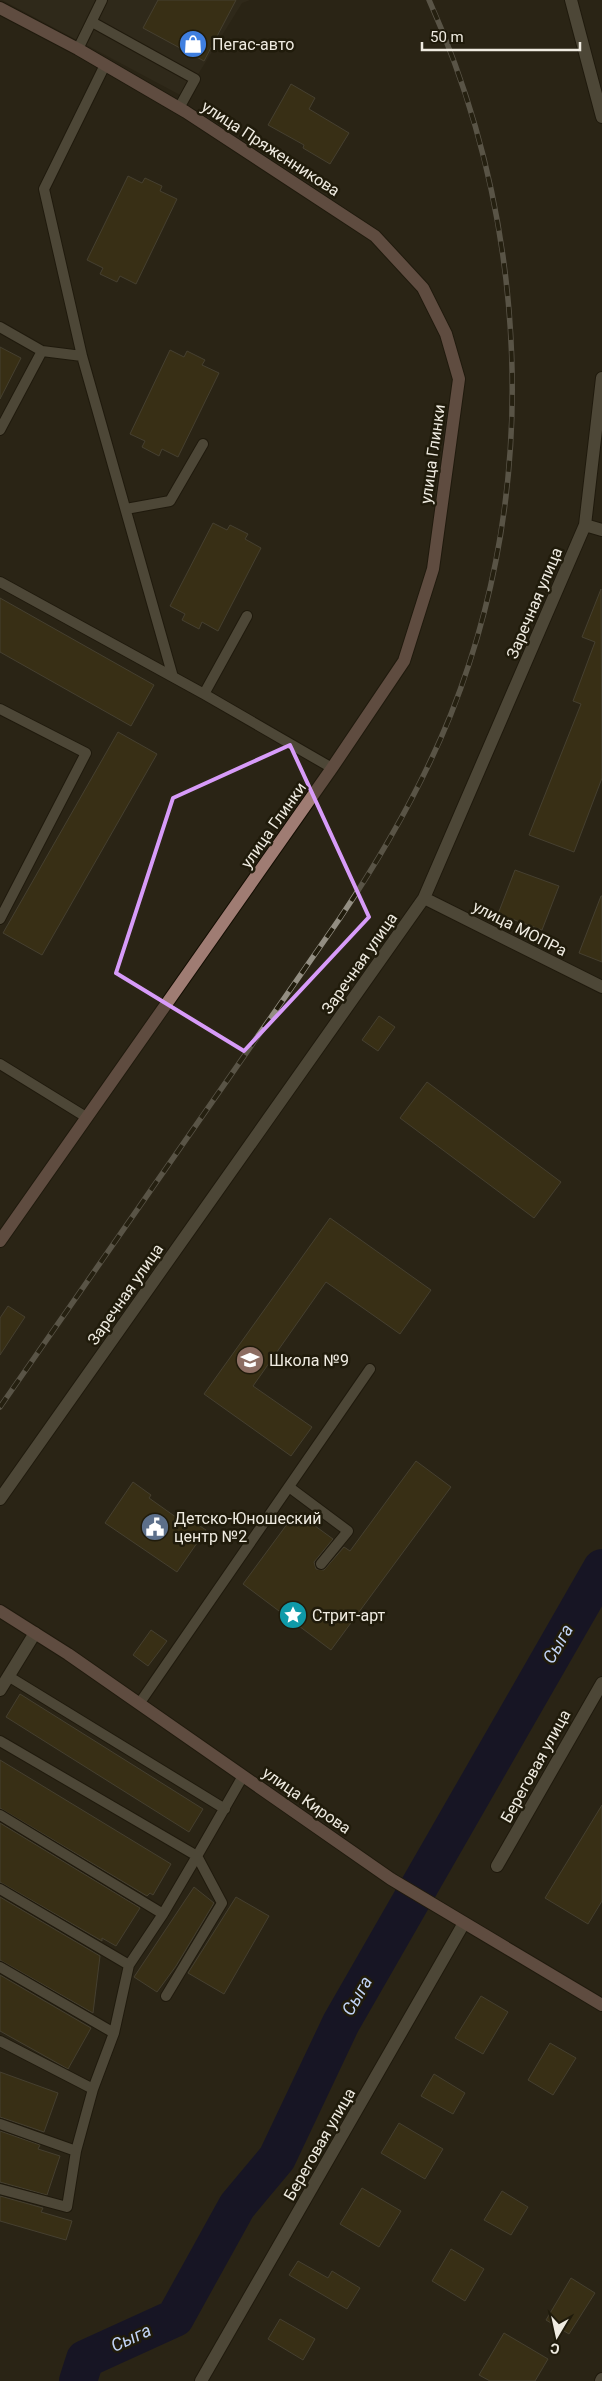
<svg xmlns="http://www.w3.org/2000/svg" width="602" height="2381" viewBox="0 0 602 2381" font-family="Roboto,sans-serif">
	<rect width="100%" height="100%" fill="#2a2415"/>
	<path fill="#372f1f" d="M2,0H250L242,3L184,97Z"/>
	<g fill="none" stroke-linecap="round" stroke-linejoin="round">
		<path stroke="#000337" stroke-width="38" d="M78,2381L85,2359L175,2318L237,2206L277,2158L341,2023L602,1568"/>
	</g>
	<path fill="#4a3d14" stroke="#67604f" d="M158,0H236L204,61L143,28Z
		M291,84L315,98L309,109L349,133L330,164L303,148L304,145L268,125Z
		M128,176L142,183L145,178L162,186L160,191L177,199L136,284L120,276L117,282L100,274L103,268L87,260Z
		M0,347L21,358L0,399Z
		M170,350L184,357L187,351L205,360L202,365L219,373L178,457L162,449L159,456L142,447L145,441L130,434Z
		M213,523L227,530L230,525L248,534L245,539L261,548L218,631L202,622L199,629L182,620L185,614L170,606Z
		M601,589L602,778L574,852L529,835L581,704L573,701L595,642L582,637Z
		M0,598L154,685L131,726L0,652Z
		M118,732L157,754L42,955L3,933Z
		M515,870L559,886L542,930L498,914Z
		M601,896H602V962L579,953Z
		M379,1016L395,1027L378,1051L362,1040Z
		M427,1082L561,1182L534,1218L400,1118Z
		M330,1218L431,1290L400,1334L326,1282L253,1386L312,1427L291,1456L204,1394Z
		M8,1306L25,1317L0,1355V1318Z
		M416,1461L451,1487L331,1650L243,1584L296,1512L333,1539L314,1562L316,1569L324,1570L344,1547L350,1551Z
		M133,1482L151,1495L149,1498L180,1520L183,1515L206,1530L177,1572L105,1523Z
		M151,1630L167,1641L148,1666L133,1655Z
		M20,1694L203,1809L189,1832L6,1717Z
		M0,1760L171,1864L153,1895L150,1893L147,1896L0,1808Z
		M602,1805V1901L588,1924L545,1898Z
		M0,1823L140,1908L116,1946L102,1938V1941L0,1882Z
		M194,1887L214,1903L176,1966L157,1992L134,1977Z
		M0,1897L100,1956L93,2013L0,1960Z
		M236,1897L269,1916L224,1994L188,1973Z
		M0,1975L91,2028L68,2069L0,2031Z
		M481,1996L508,2012L483,2054L455,2038Z
		M550,2043L576,2058L553,2095L528,2080Z
		M0,2072L58,2093L44,2132L0,2117Z
		M434,2074L465,2093L453,2114L421,2096Z
		M399,2123L443,2149L425,2179L381,2153Z
		M0,2131L40,2145L38,2149L60,2156L47,2195L0,2182Z
		M362,2188L401,2211L379,2247L340,2224Z
		M502,2191L528,2207L511,2235L484,2220Z
		M0,2196L43,2208L41,2212L72,2221L66,2240L0,2221Z
		M451,2249L484,2269L465,2301L432,2281Z
		M298,2261L328,2278L332,2271L360,2288L347,2309L289,2275Z
		M571,2278L595,2293L569,2334L546,2320Z
		M280,2319L315,2339L303,2360L268,2339Z
		M504,2333L548,2359L535,2381H490L479,2375Z"/>
	<g fill="none" stroke-linecap="round" stroke-linejoin="round">
		<defs>
			<path id="lane" d="M92,22L195,79L179,108
				M78,49L102,0
				M105,65L44,189L82,356L173,677
				M0,327L42,351
				M0,430L42,351L82,356
				M126,509L170,501L203,444
				M0,582L204,694L332,768
				M204,694L247,616
				M0,709L86,753L0,919
				M0,1064L86,1117
				M289,1487L348,1531L321,1564
				M8,1676L225,1809
				M139,1704L370,1369
				M0,1741L197,1856L163,1914L0,1815
				M0,1889L129,1965L163,1914
				M0,1967L114,2033L129,1965
				M166,1996L222,1903L197,1856L243,1776
				M0,2041L93,2089L114,2033
				M0,2124L76,2151L93,2089
				M0,2189L67,2207L76,2151"/>
			<path id="street" d="M571,0L602,117
				M585,525L602,530
				M424,898L602,987
				M0,1499L424,898L585,525L602,378
				M0,1690L35,1633
				M497,1866L602,1683
				M201,2381L464,1923
				M601,2381L602,2379"/>
			<path id="secondary" d="M0,8L78,49L186,112L375,236L423,288L446,334L459,379L433,569L404,661L332,768L0,1241
				M0,1611L68,1654L391,1879L602,2005"/>
		</defs>
		<use href="#lane" stroke="#130d02" stroke-width="12"/>
		<use href="#street" stroke="#130d02" stroke-width="14"/>
		<use href="#secondary" stroke="#130d02" stroke-width="14"/>
		<use href="#lane" stroke="#78715f" stroke-width="10"/>
		<use href="#street" stroke="#78715f" stroke-width="12"/>
		<use href="#secondary" stroke="#9f7c73" stroke-width="12"/>
		<defs>
			<path id="rail" d="M0,1407L340,918C383,854 422,786 451,714C542,484 529,224 429,0"/>
		</defs>
		<use href="#rail" stroke="#938e82" stroke-width="5.5"/>
		<use href="#rail" stroke="#201b0b" stroke-width="4" stroke-dasharray="11" stroke-linecap="butt"/>
	</g>
	<path d="M0 0H602V2381H0ZM290,745L369,917L244,1051L116,973L173,798Z" fill="#2a2415" fill-opacity=".55" fill-rule="evenodd"/>
	<path fill="none" stroke="#d79bf9" stroke-width="4" stroke-linejoin="round" d="M290,745L369,917L244,1051L116,973L173,798Z"/>
	<defs>
		<symbol id="shop-disc" viewBox="-11 -11 22 22"><circle r="9.5" fill="#3f7fe0" stroke="#201b0b"/><path d="M-5-2.5h2.3a2.7 3.5 0 0 1 5.4 0H5L5.5 6h-11ZM-1.5-2.5h3a1.5 2.3 0 0 0-3 0Z" fill="#fff"/></symbol>
		<symbol id="school-disc" viewBox="-11 -11 22 22"><circle r="9.5" fill="#8d6e63" stroke="#201b0b"/><path d="M0-5L7-2L0 1L-7-2ZM-4 1L0 2.5L4 1V4Q0 6-4 4Z" fill="#fff"/></symbol>
		<symbol id="civic-disc" viewBox="-11 -11 22 22"><circle r="9.5" fill="#5c6f8a" stroke="#201b0b"/><path d="M-.6-6.5H3V-4.5H.6V-3L4-1V1h2V6H-6V1h2V-1L-.6-3ZM-1.2 2.5V6h2.4V2.5Z" fill="#fff"/></symbol>
		<symbol id="sight-disc" viewBox="-11 -11 22 22"><circle r="9.5" fill="#0f9aa8" stroke="#201b0b"/><path d="M0-6L1.8-2.2L6-1.7L2.9 1.2L3.7 5.4L0 3.3L-3.7 5.4L-2.9 1.2L-6-1.7L-1.8-2.2Z" fill="#fff"/></symbol>
	</defs>
	<g fill-rule="evenodd">
		<use href="#shop-disc" x="177" y="28" width="32" height="32"/>
		<use href="#school-disc" x="234" y="1344" width="32" height="32"/>
		<use href="#civic-disc" x="139" y="1511" width="32" height="32"/>
		<use href="#sight-disc" x="277" y="1599" width="32" height="32"/>
	</g>
	<g text-anchor="middle" stroke-width="5" stroke-linejoin="round" paint-order="stroke">
		<g font-size="16" fill="#efebe1" stroke="#201b0b" text-anchor="start">
			<text x="212" y="50">Пегас-авто</text>
			<text x="269" y="1366">Школа №9</text>
			<text x="174" y="1524">Детско-Юношеский<tspan x="174" dy="18">центр №2</tspan></text>
			<text x="312" y="1621">Стрит-арт</text>
		</g>
		<g font-size="16" fill="#efebe1" stroke="#201b0b">
			<text transform="translate(271 148) rotate(33)" y="6">улица Пряженникова</text>
			<text transform="translate(432 454) rotate(-82)" y="6">улица Глинки</text>
			<text transform="translate(534 603) rotate(-67)" y="6">Заречная улица</text>
			<text transform="translate(273 825) rotate(-55)" y="6">улица Глинки</text>
			<text transform="translate(520 928) rotate(27)" y="6">улица МОПРа</text>
			<text transform="translate(359 963) rotate(-55)" y="6">Заречная улица</text>
			<text transform="translate(125 1294) rotate(-55)" y="6">Заречная улица</text>
			<text transform="translate(535 1766) rotate(-61)" y="6">Береговая улица</text>
			<text transform="translate(307 1800) rotate(35)" y="6">улица Кирова</text>
			<text transform="translate(319 2144) rotate(-60)" y="6">Береговая улица</text>
		</g>
		<g font-size="18" font-style="italic" fill="#c2d4f6" stroke="#201b0b">
			<text transform="translate(558 1644) rotate(-60)" y="6">Сыга</text>
			<text transform="translate(357 1996) rotate(-60)" y="6">Сыга</text>
			<text transform="translate(131 2338) rotate(-25)" y="6">Сыга</text>
		</g>
	</g>
	<g transform="translate(557 2336) rotate(189)" stroke="#201b0b" stroke-width="4" paint-order="stroke">
	<path d="M0-4L9 19L0 12L-9 19Z" fill="#efebe1"/>
	<text y="-8" font-size="14" font-weight="bold" text-anchor="middle" fill="#efebe1">С</text>
	</g>
	<path d="M422 42v8h158v-8" fill="none" stroke="#efebe1" stroke-width="2.5"/>
	<text x="430" y="42" font-size="15" fill="#efebe1" stroke="#201b0b" stroke-width="4" paint-order="stroke">50 m</text>
</svg>
